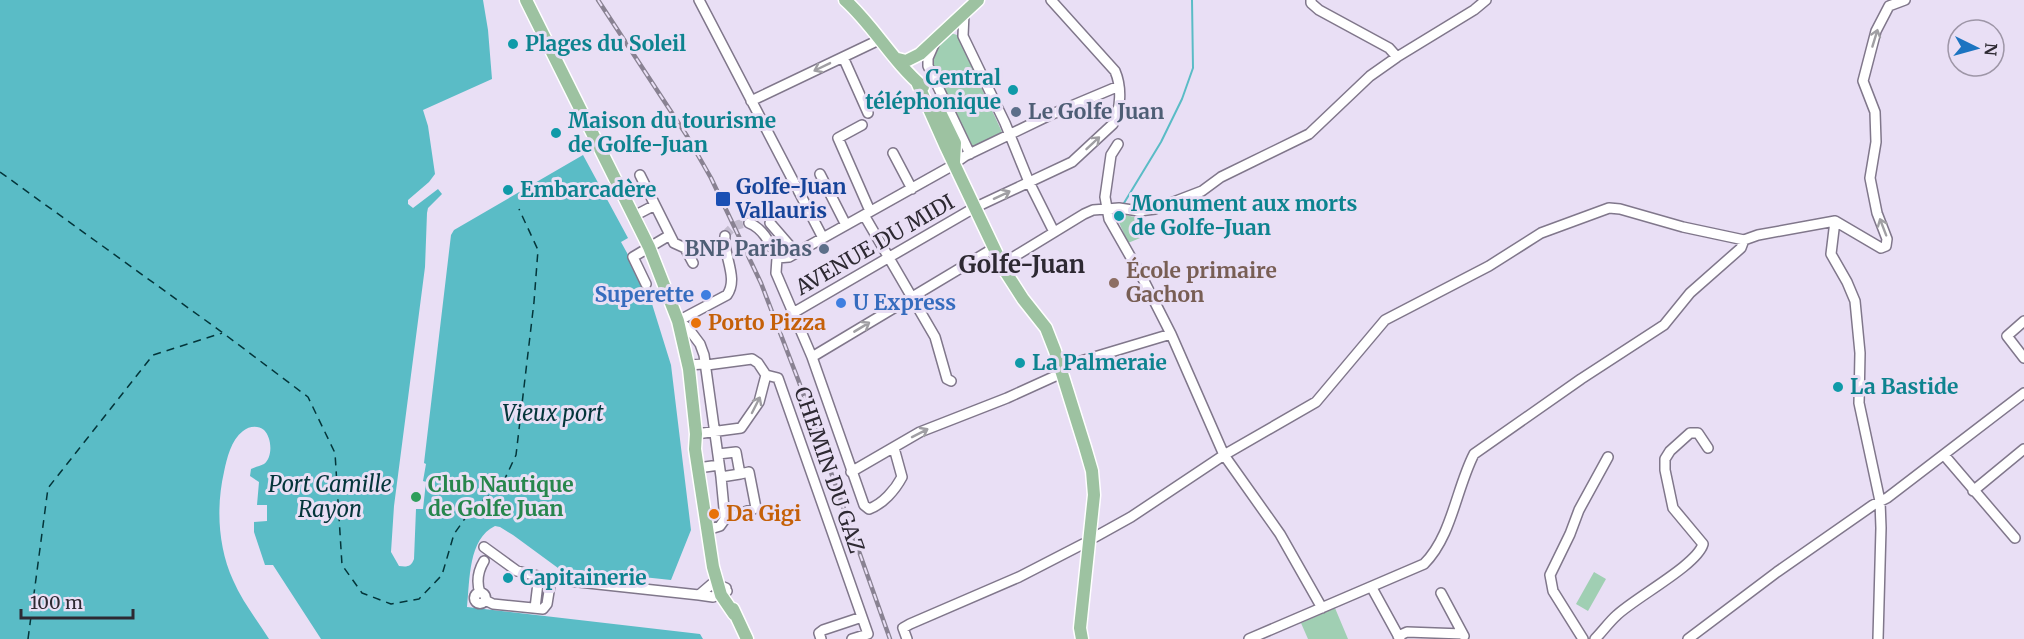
<svg xmlns="http://www.w3.org/2000/svg" width="2024" height="639" viewBox="0 0 2024 639" font-family="Merriweather,serif">
	<rect width="100%" height="100%" fill="#e9dff5"/>
	<path fill="#a0cfb3" d="M951,33L957,35L1002,132L970,148L931,63L935,48Z
		M1122,214L1142,219L1145,236L1128,243L1118,220Z
		M1594,572L1606,579L1588,611L1576,604Z
		M1335,608L1348,639H1308L1301,623Z"/>
	<path fill="#5abcc6" d="M0,0H483L488,30L492,79L423,110L428,126L435,174L429,182L408,200V204L413,208L438,189L442,194L428,208L427,213L425,267L394,506L391,552L399,566C407,567 411,567 414,559L416,509H423L426,482L423,481L426,464L424,463L451,235L454,230L583,155L628,238L621,242L648,291L671,365L691,530L671,580L558,568L513,535L500,527L495,526C468,539 470,580 467,607L700,634L703,639H321L273,565H265L254,532V522L267,521V505H257L259,482L250,476L251,469C255,467 260,466 264,464C273,457 272,438 264,430C258,425 249,426 243,431C231,440 227,458 224,472C216,507 218,547 233,580C242,601 257,620 269,639H0Z"/>
	<g fill="none" stroke-linecap="round" stroke-linejoin="round">
		<path stroke="#5abcc6" stroke-width="2" d="M1124,203L1161,142L1182,99L1193,68L1192,0"/>
		<path stroke="#04353a" stroke-width="1.5" stroke-dasharray="8 6" stroke-linecap="butt" d="M0,172L223,333L308,397L335,453L342,565L362,593L391,604L419,599L442,575L454,534L471,510L502,485L516,455L534,302L538,250L519,209
			M28,639L48,488L153,355L222,333"/>
		<path stroke="#c3bbce" stroke-width="9" stroke-dasharray="9 4.5" stroke-linecap="butt" d="M725,236C731,227 738,223 749,223"/>
		<defs>
			<path id="minor" d="M699,0L823,238
				M1311,0V3L1319,10L1389,48L1397,57
				M964,13L963,36L1005,123L1029,182L1054,232
				M935,42L928,58V66L970,154
				M843,57L868,113
				M751,101L881,39
				M862,125L838,138L870,211
				M1118,144L1111,155L1105,197L1109,219L1142,277L1171,334L1224,455L1280,534L1322,608
				M893,153L912,189
				M820,174L846,225
				M640,175L655,205
				M864,215L935,337L947,379L951,381
				M634,216L655,205L670,235L633,257L646,284
				M1835,221L1831,254L1847,282L1855,301L1860,353L1859,403L1880,501L1881,528L1878,639
				M1835,221L1881,248L1886,246L1887,239L1877,213L1870,178L1876,142L1875,112L1863,81L1876,31L1889,6L1905,0
				M749,223C764,229 770,244 777,258
				M770,223L796,253
				M670,235L674,243L685,248L693,263
				M777,258L789,257L948,168L965,156L1050,115L1119,86
				M777,258L776,273L812,357L864,505L869,509C883,504 895,490 902,477L894,448
				M1002,264L1084,214L1093,210L1119,208L1139,211L1155,209L1202,191L1221,177L1309,134L1370,76L1397,57L1474,10L1486,0
				M793,313L974,208L1072,162L1113,124C1121,109 1122,87 1115,71L1051,0
				M2024,321L2007,336L2024,358
				M812,357L994,248
				M1071,364L1171,334
				M688,365L703,364L707,365L752,359L758,363L766,375
				M766,375L778,378L868,634L852,639
				M696,434L741,428L759,402L766,375
				M718,454L736,452L740,474L721,477
				M1944,455L2015,538
				M698,468L719,465
				M851,472L920,432L1007,398L1062,373
				M1973,491L2024,449
				M725,519L756,508L749,472L740,474
				M707,530L720,526L725,519L721,477L704,355L700,344L688,328L678,321L727,295C739,278 723,256 725,236
				M1090,537H1095L1131,517L1224,455L1316,402L1385,320L1489,266L1541,233L1609,208L1620,209L1683,227L1744,240L1758,235L1835,221
				M484,547L517,571L551,579
				M726,588L713,583L699,595L713,597L727,591
				M1372,588L1400,639
				M474.5 598a5.5 5.5 0 1 1 11 0a5.5 5.5 0 1 1-11 0Z
				M480,593C476,581 478,571 484,561
				M1441,593L1464,636
				M485,600L493,604L543,609L547,604L551,579L699,595
				M535,608L538,583
				M1398,636L1407,632L1463,634
				M821,639L819,633L823,630L862,617
				M907,639L903,628L910,624L1019,577L1083,544H1089
				M1249,639L1424,564C1452,536 1456,489 1474,454L1581,379L1664,325L1690,293L1741,248L1744,240
				M1583,639L1553,591L1550,575L1570,534L1579,510L1608,457
				M1595,639C1603,631 1609,622 1617,615C1636,597 1697,565 1703,544L1673,508L1665,470V459L1670,451L1690,433H1698L1708,448
				M1688,639L1777,572L1873,505L1887,498L2024,393"/>
			<path id="major" d="M526,0L649,247L678,321L689,369L696,434L695,449L713,567L721,595L734,614
				M845,0C874,26 893,62 923,87
				M898,59L906,61L920,54L978,0
				M917,82L946,147L1005,271L1023,299L1046,328L1055,351L1085,447L1092,471L1094,495L1080,628L1082,639
				M937,106L955,143L954,162
				M733,609L747,639"/>
		</defs>
		<use href="#minor" stroke="#80778b" stroke-width="12"/>
		<use href="#major" stroke="#fff" stroke-width="15"/>
		<use href="#minor" stroke="#fff" stroke-width="9"/>
		<use href="#major" stroke="#9dc2a1" stroke-width="12"/>
		<defs>
			<path id="rail" d="M598,0L687,136L711,178L761,283L799,382L890,639"/>
		</defs>
		<use href="#rail" stroke="#898292" stroke-width="4.5"/>
		<use href="#rail" stroke="#e9dff5" stroke-width="2" stroke-dasharray="7" stroke-linecap="butt"/>
	</g>
	<defs><path id="oneway-shaft" d="M-6 0H5M1.5-3L5.5 0L1.5 3" fill="none" stroke-width="1.6" stroke-linecap="round" stroke-linejoin="round" transform="scale(1.5)"/></defs>
	<g stroke="#a09fa3">
		<use href="#oneway-shaft" transform="translate(1875 38) rotate(-73)"/>
		<use href="#oneway-shaft" transform="translate(822 67) rotate(154)"/>
		<use href="#oneway-shaft" transform="translate(1093 143) rotate(-43)"/>
		<use href="#oneway-shaft" transform="translate(1002 195) rotate(-25)"/>
		<use href="#oneway-shaft" transform="translate(1883 227) rotate(-111)"/>
		<use href="#oneway-shaft" transform="translate(862 327) rotate(-31)"/>
		<use href="#oneway-shaft" transform="translate(756 405) rotate(-63)"/>
		<use href="#oneway-shaft" transform="translate(920 433) rotate(-27)"/>
	</g>
	<g fill="#0f9aa8" stroke="#e9dff5" stroke-width="2">
		<circle cx="513" cy="44" r="6"/>
		<circle cx="1013" cy="90" r="6"/>
		<circle cx="556" cy="133" r="6"/>
		<circle cx="508" cy="190" r="6"/>
		<circle cx="1119" cy="216" r="6"/>
		<circle cx="1020" cy="363" r="6"/>
		<circle cx="1838" cy="387" r="6"/>
		<circle cx="508" cy="578" r="6"/>
	</g>
	<g fill="#5c6f8a" stroke="#e9dff5" stroke-width="2">
		<circle cx="1016" cy="112" r="6"/>
		<circle cx="824" cy="249" r="6"/>
	</g>
	<rect fill="#1a4fb4" stroke="#e9dff5" stroke-width="2" x="715" y="191" width="16" height="16" rx="3"/>
	<circle fill="#8d6e63" stroke="#e9dff5" stroke-width="2" cx="1114" cy="283" r="6"/>
	<g fill="#3f7fe0" stroke="#e9dff5" stroke-width="2">
		<circle cx="706" cy="295" r="6"/>
		<circle cx="841" cy="303" r="6"/>
	</g>
	<g fill="#e8710a" stroke="#e9dff5" stroke-width="2">
		<circle cx="696" cy="323" r="6"/>
		<circle cx="714" cy="514" r="6"/>
	</g>
	<circle fill="#2e9e5b" stroke="#e9dff5" stroke-width="2" cx="416" cy="497" r="6"/>
	<g text-anchor="middle" stroke-width="6" stroke-linejoin="round" paint-order="stroke">
		<g font-size="21" font-weight="bold" fill="#0d838f" stroke="#e9dff5" text-anchor="start">
			<text x="525" y="51">Plages du Soleil</text>
			<text x="1001" y="85" text-anchor="end">Central<tspan x="1001" dy="24">téléphonique</tspan></text>
			<text x="568" y="128">Maison du tourisme<tspan x="568" dy="24">de Golfe-Juan</tspan></text>
			<text x="520" y="197">Embarcadère</text>
			<text x="1131" y="211">Monument aux morts<tspan x="1131" dy="24">de Golfe-Juan</tspan></text>
			<text x="1032" y="370">La Palmeraie</text>
			<text x="1850" y="394">La Bastide</text>
			<text x="520" y="585">Capitainerie</text>
		</g>
		<g font-size="21" font-weight="bold" fill="#4e5e75" stroke="#e9dff5" text-anchor="start">
			<text x="1028" y="119">Le Golfe Juan</text>
			<text x="812" y="256" text-anchor="end">BNP Paribas</text>
		</g>
		<g font-size="21" font-weight="bold" fill="#164399" stroke="#e9dff5" text-anchor="start">
			<text x="736" y="194">Golfe-Juan<tspan x="736" dy="24">Vallauris</tspan></text>
		</g>
		<g font-size="21" fill="#2d2932" stroke="#e9dff5">
			<text transform="translate(875 245) rotate(-30)" y="7">AVENUE DU MIDI</text>
			<text transform="translate(829 470) rotate(71)" y="7">CHEMIN DU GAZ</text>
		</g>
		<g font-size="21" font-weight="bold" fill="#785e54" stroke="#e9dff5" text-anchor="start">
			<text x="1126" y="278">École primaire<tspan x="1126" dy="24">Gachon</tspan></text>
		</g>
		<g font-size="21" font-weight="bold" fill="#366cbe" stroke="#e9dff5" text-anchor="end">
			<text x="694" y="302">Superette</text>
			<text x="853" y="310" text-anchor="start">U Express</text>
		</g>
		<g font-size="21" font-weight="bold" fill="#c56008" stroke="#e9dff5" text-anchor="start">
			<text x="708" y="330">Porto Pizza</text>
			<text x="726" y="521">Da Gigi</text>
		</g>
		<g font-size="21" font-weight="bold" fill="#27864d" stroke="#e9dff5" text-anchor="start">
			<text x="428" y="492">Club Nautique<tspan x="428" dy="24">de Golfe Juan</tspan></text>
		</g>
		<g font-size="22" font-style="italic" fill="#04353a" stroke="#e9dff5">
			<text x="553" y="421">Vieux port</text>
			<text x="330" y="492">Port Camille<tspan x="330" dy="25">Rayon</tspan></text>
		</g>
		<g font-size="24" font-weight="bold" fill="#2d2932" stroke="#e9dff5">
			<text x="1022" y="273">Golfe-Juan</text>
		</g>
	</g>
	<g transform="translate(1976 48) rotate(95)"><circle r="28" fill="#e9dff5" stroke="#9e96a7" stroke-width="1.5"/>
	<path d="M0-4.5L10 22L0 15L-10 22Z" fill="#1c74c1"/>
	<text y="-9" font-size="16" font-weight="bold" text-anchor="middle" fill="#2d2932">N</text>
	</g>
	<path d="M21 609v9h112v-9" fill="none" stroke="#2d2932" stroke-width="3"/>
	<text x="30" y="609" font-size="18" fill="#2d2932" stroke="#e9dff5" stroke-width="4.5" paint-order="stroke">100 m</text>
</svg>
